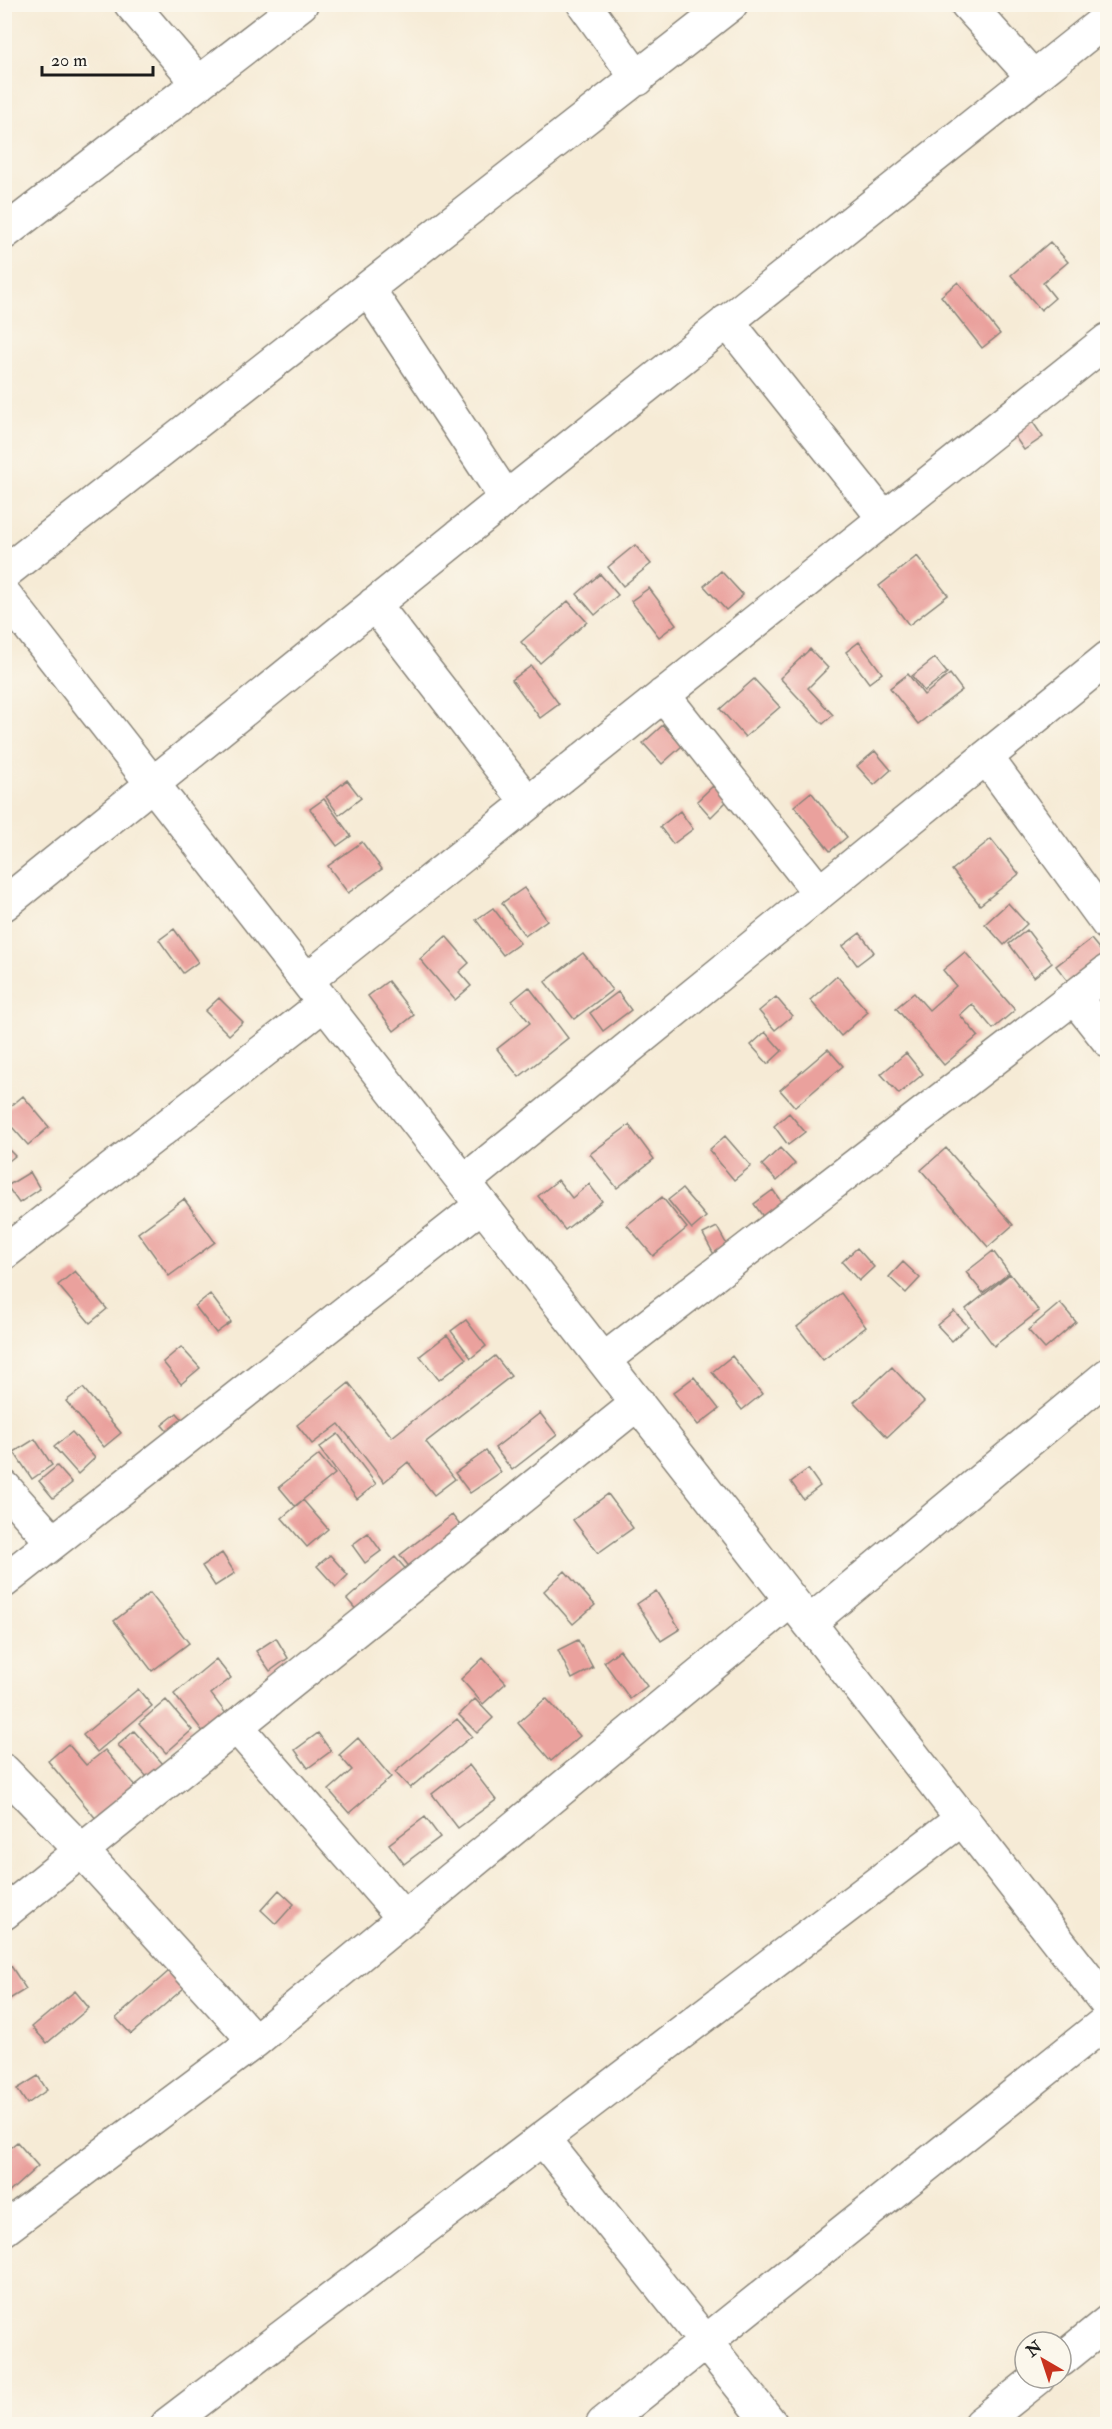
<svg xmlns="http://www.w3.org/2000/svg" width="1112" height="2429" viewBox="0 0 1112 2429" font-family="'IM FELL Double Pica',serif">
	<rect width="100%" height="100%" fill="#fbf7ec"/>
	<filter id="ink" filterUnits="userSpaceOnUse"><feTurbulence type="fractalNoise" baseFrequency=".0167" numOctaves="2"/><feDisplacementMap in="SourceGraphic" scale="12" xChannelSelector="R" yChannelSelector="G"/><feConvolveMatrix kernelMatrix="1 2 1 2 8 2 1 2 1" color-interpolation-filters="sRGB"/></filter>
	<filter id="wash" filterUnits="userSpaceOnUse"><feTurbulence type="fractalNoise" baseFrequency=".008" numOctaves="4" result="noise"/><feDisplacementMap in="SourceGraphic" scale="24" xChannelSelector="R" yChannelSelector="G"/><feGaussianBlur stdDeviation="1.35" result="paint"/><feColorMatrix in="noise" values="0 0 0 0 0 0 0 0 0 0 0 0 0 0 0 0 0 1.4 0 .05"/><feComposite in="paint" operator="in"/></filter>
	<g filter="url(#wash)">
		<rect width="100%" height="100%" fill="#f6ebd6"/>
		<g id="blocks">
			<path fill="#eaa19d" d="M1050,242L1068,262L1043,283L1055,298L1041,310L1011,275Z
				M958,282L1000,334L982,348L941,296Z
				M1032,421L1043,437L1024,450L1013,434Z
				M635,545L651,564L623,586L608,567Z
				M917,556L948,595L909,625L879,586Z
				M721,571L743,595L726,610L704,586Z
				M600,574L618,595L595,615L577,594Z
				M649,588L676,624L659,637L631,601Z
				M568,601L587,622L540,663L521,642Z
				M859,642L882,673L869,683L846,652Z
				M810,649L828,668L808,688L833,715L823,724L780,678Z
				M935,658L947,673L924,691L912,676Z
				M531,666L559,704L540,718L512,680Z
				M908,674L924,695L950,674L962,690L918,724L890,688Z
				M754,679L780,707L745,737L720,709Z
				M663,725L682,746L662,764L643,743Z
				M875,751L891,770L874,785L857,766Z
				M347,780L361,798L339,815L326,797Z
				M713,786L727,801L711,817L697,801Z
				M811,792L847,837L830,851L794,806Z
				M324,799L351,836L337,846L310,809Z
				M680,811L693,829L673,844L660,827Z
				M991,839L1019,874L980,905L952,870Z
				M362,842L382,869L348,893L328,866Z
				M524,888L547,920L525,936L502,903Z
				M1008,903L1027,924L1004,945L985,924Z
				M493,908L520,943L503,955L476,920Z
				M174,929L198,962L183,973L159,940Z
				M1027,930L1052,963L1034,977L1009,944Z
				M860,933L874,952L857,965L843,946Z
				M446,936L469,963L459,972L471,986L455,1000L420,959Z
				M1091,939L1105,956L1070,984L1056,966Z
				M965,952L1015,1010L993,1029L972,1004L960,1015L978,1036L944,1065L896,1008L914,993L929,1010L956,986L943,970Z
				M583,953L612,990L574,1019L545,982Z
				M837,976L868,1012L841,1036L810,1000Z
				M388,981L414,1015L394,1031L368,996Z
				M529,987L568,1038L519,1077L497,1049L530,1023L512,1001Z
				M618,992L631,1010L603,1031L590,1013Z
				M776,997L792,1016L775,1030L759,1011Z
				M219,998L243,1022L229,1035L205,1011Z
				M765,1032L782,1051L768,1064L751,1045Z
				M828,1049L843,1066L795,1107L780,1090Z
				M906,1053L923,1074L899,1094L881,1074Z
				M23,1096L49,1127L28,1145L4,1118V1112Z
				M789,1113L805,1132L788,1145L774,1126Z
				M629,1125L654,1159L617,1188L590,1154Z
				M725,1136L751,1166L734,1180L709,1150Z
				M4,1145L15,1156L4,1165Z
				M780,1148L795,1164L777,1181L762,1165Z
				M946,1148L1013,1225L988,1247L921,1170Z
				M30,1172L40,1189L19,1203L7,1186Z
				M558,1180L572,1198L589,1184L602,1201L565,1230L538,1196Z
				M682,1189L706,1217L692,1229L668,1200Z
				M773,1190L788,1212L769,1225L754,1204Z
				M662,1197L687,1228L653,1256L627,1225Z
				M184,1199L215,1242L169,1276L138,1233Z
				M717,1227L732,1254L718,1262L703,1234Z
				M857,1248L874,1267L859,1281L842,1262Z
				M993,1251L1009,1273L983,1293L966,1272Z
				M903,1262L920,1278L906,1293L889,1277Z
				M75,1271L107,1309L90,1323L58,1285Z
				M1010,1274L1039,1311L994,1346L966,1309Z
				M841,1293L866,1327L823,1360L797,1327Z
				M210,1294L231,1322L216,1333L195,1306Z
				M1060,1303L1076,1322L1045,1349L1028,1330Z
				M954,1311L968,1326L952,1341L937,1325Z
				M466,1320L486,1346L471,1358L451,1331Z
				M447,1335L466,1359L439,1380L420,1356Z
				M181,1347L200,1368L181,1384L163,1362Z
				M495,1356L511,1376L426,1442L455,1479L434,1495L408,1462L384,1482L339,1424L312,1444L297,1425L349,1383L392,1437Z
				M732,1356L762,1394L742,1410L712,1372Z
				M892,1367L924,1402L887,1437L854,1402Z
				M694,1377L719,1409L698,1425L673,1393Z
				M83,1388L121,1433L104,1447L66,1401Z
				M177,1413L195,1434L180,1447L162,1425Z
				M540,1413L557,1435L512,1470L495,1448Z
				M72,1432L95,1458L78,1474L54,1447Z
				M338,1434L376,1484L357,1499L319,1448Z
				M35,1439L52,1465L32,1479L14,1452Z
				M486,1451L501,1472L470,1493L455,1473Z
				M319,1455L335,1474L295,1506L279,1487Z
				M57,1466L72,1483L53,1498L39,1481Z
				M808,1469L820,1486L803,1499L791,1482Z
				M608,1494L633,1528L598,1553L573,1520Z
				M303,1500L328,1529L307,1547L282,1518Z
				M452,1515L473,1542L421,1582L400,1555Z
				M368,1533L381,1551L365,1563L352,1545Z
				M222,1553L235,1573L215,1586L202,1566Z
				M330,1555L348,1575L336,1587L317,1566Z
				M395,1557L418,1583L370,1626L347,1599Z
				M565,1571L595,1605L573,1624L544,1591Z
				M656,1591L680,1629L661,1641L637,1604Z
				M150,1593L189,1643L152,1671L114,1621Z
				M276,1638L288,1658L270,1671L256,1651Z
				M578,1640L593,1668L572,1679L558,1650Z
				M620,1650L647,1686L630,1699L604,1662Z
				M483,1658L506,1683L483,1704L461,1679Z
				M216,1659L231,1678L211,1694L237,1728L214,1746L174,1694Z
				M138,1689L152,1706L97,1752L83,1735Z
				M546,1698L580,1736L551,1761L518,1723Z
				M475,1699L493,1718L477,1733L459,1715Z
				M166,1700L192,1730L166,1753L139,1723Z
				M457,1719L472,1736L410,1788L395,1772Z
				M134,1731L163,1764L148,1778L118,1745Z
				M318,1733L331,1751L308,1768L295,1750Z
				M358,1738L391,1777L349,1813L329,1790L352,1770L339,1755Z
				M68,1744L86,1765L105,1750L136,1787L97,1820L48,1761Z
				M469,1765L496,1800L458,1828L432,1794Z
				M425,1817L440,1837L404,1864L389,1844Z
				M279,1890L294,1904L276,1924L261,1910Z
				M11,1966L26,1989L8,2000L4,1995V1970Z
				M169,1971L184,1988L131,2034L116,2018Z
				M75,1991L89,2008L47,2043L32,2027Z
				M38,2076L47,2090L27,2104L17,2089Z
				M17,2142L38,2166L5,2196V2152Z"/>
		</g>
	</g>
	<g filter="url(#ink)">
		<use href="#blocks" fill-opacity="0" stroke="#898479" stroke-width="1.5"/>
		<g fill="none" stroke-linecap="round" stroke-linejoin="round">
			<defs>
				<path id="minor" d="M131,4L199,83
					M584,4L638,79
					M967,4L1033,77
					M4,233L301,4
					M368,289L506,498
					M727,321L884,518
					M4,573L731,4
					M4,594L1108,2005
					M374,604L528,803
					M663,695L819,892
					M986,757L1108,924
					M4,904L506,498L1108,18
					M308,979L1108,340
					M1074,997L1108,1040
					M465,1181L1108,658
					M4,1253L325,1003
					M605,1359L1108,971
					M4,1487L52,1541
					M4,1581L482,1205
					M809,1623L1108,1375
					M237,1727L403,1917
					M4,1771L83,1852L255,2041
					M4,1913L638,1403
					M543,2139L771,2424
					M4,2229L255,2041L791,1600
					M1061,2360L1108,2322
					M168,2424L963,1818
					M603,2424L1108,2020
					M980,2424L1038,2378"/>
			</defs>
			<use href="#minor" stroke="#898479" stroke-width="36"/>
			<use href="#minor" stroke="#fff" stroke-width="33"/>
		</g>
	</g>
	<rect width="1112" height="2429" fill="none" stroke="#fbf7ec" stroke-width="24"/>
	<g transform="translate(1043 2360) rotate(321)"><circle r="28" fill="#fbf7ec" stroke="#a29f99" stroke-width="1.5"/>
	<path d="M0-4.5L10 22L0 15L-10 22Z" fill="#c8321e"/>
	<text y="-9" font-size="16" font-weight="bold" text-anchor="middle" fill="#1c1c1c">N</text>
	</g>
	<path d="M42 66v9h111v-9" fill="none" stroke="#1c1c1c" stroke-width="3"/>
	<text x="51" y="66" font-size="18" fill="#1c1c1c" stroke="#fbf7ec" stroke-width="4.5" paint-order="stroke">20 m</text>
</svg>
